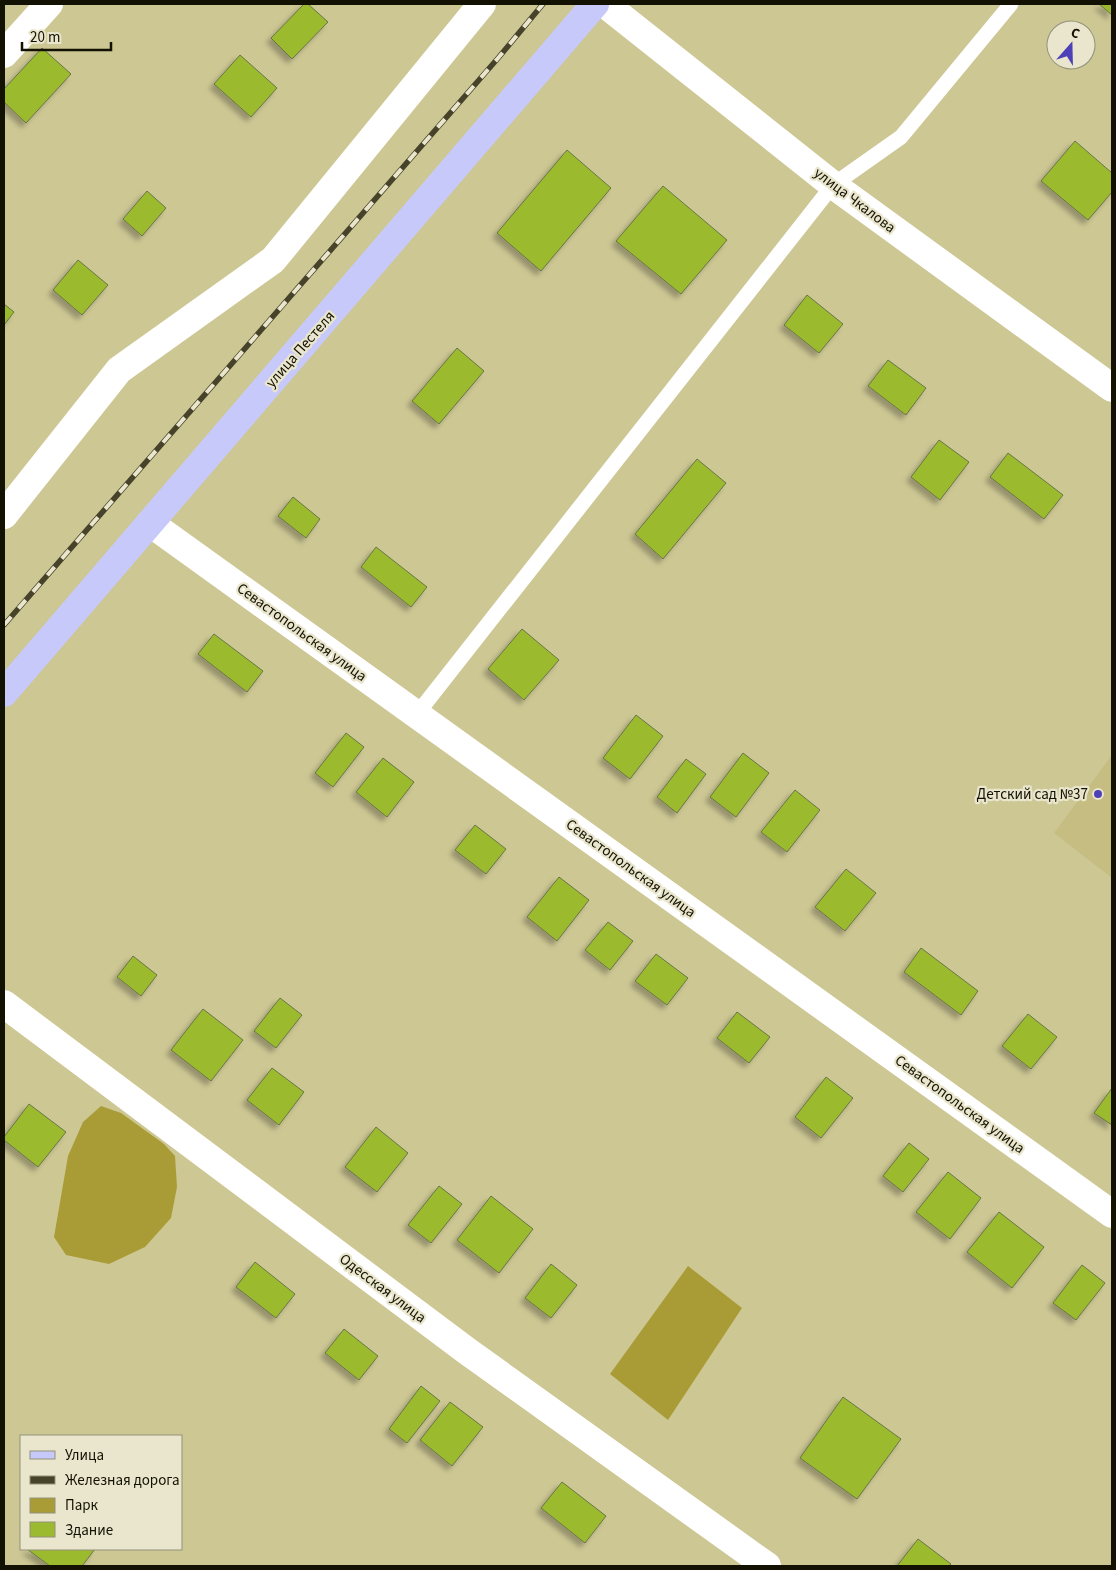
<svg xmlns="http://www.w3.org/2000/svg" width="1116" height="1570" viewBox="0 0 1116 1570" font-family="'Source Sans 3',sans-serif">
	<defs>
		<filter id="shadow"><feDropShadow dx="-4.5" dy="4.5" stdDeviation="2.5" flood-color="#0004"/></filter>
	</defs>
	<rect width="100%" height="100%" fill="#cdc794"/>
	<path fill="#c5bd82" d="M1112,755V878L1054,833Z"/>
	<path fill="#a99c37" d="M101,1106L121,1113L164,1144L175,1156L177,1187L171,1218L145,1247L109,1264L66,1255L54,1237L68,1156L83,1122Z
		M688,1266L742,1308L668,1420L610,1374Z"/>
	<path fill="#9bba2f" stroke="#687547" filter="url(#shadow)" d="M304,4H308L328,22L292,59L271,38Z
		M1099,4H1112V15Z
		M42,48L71,74L26,123L4,102V89Z
		M240,55L277,88L251,117L214,84Z
		M1075,141L1112,173V192L1088,220L1041,181Z
		M567,150L611,188L541,271L497,233Z
		M663,186L727,240L681,294L616,241Z
		M147,191L166,208L142,236L123,219Z
		M78,260L108,285L82,315L53,290Z
		M807,295L843,324L819,353L784,325Z
		M4,304L14,312L4,325Z
		M457,348L484,371L439,424L412,401Z
		M888,360L926,388L906,415L868,386Z
		M939,440L969,462L940,500L911,477Z
		M1008,453L1063,495L1044,519L990,477Z
		M697,459L726,483L663,559L635,534Z
		M293,497L320,519L306,538L278,516Z
		M376,547L427,587L411,607L361,567Z
		M522,629L559,660L524,700L488,669Z
		M214,634L263,671L247,692L198,654Z
		M636,715L663,736L630,779L603,758Z
		M346,733L364,747L333,787L315,773Z
		M743,753L769,773L736,817L710,797Z
		M383,758L414,782L387,817L356,792Z
		M686,759L706,774L677,813L657,797Z
		M795,790L820,810L787,852L761,832Z
		M475,825L506,849L486,874L455,850Z
		M846,869L876,893L845,931L815,907Z
		M559,877L589,900L557,941L527,917Z
		M608,922L633,941L610,970L585,950Z
		M921,948L978,991L961,1015L904,972Z
		M656,954L688,978L667,1005L635,981Z
		M133,956L157,975L141,996L117,977Z
		M280,998L302,1015L276,1048L254,1031Z
		M203,1009L243,1040L211,1081L171,1050Z
		M737,1012L770,1037L749,1063L717,1038Z
		M1028,1014L1057,1037L1031,1069L1002,1046Z
		M272,1068L304,1092L279,1125L247,1100Z
		M826,1077L853,1098L821,1138L795,1117Z
		M1112,1088V1125L1094,1113Z
		M29,1104L66,1132L38,1167L4,1140V1137Z
		M376,1127L408,1153L377,1192L345,1167Z
		M909,1143L929,1159L903,1192L883,1176Z
		M948,1172L981,1198L950,1239L916,1212Z
		M439,1186L462,1204L431,1243L408,1225Z
		M491,1196L533,1229L499,1273L457,1240Z
		M999,1212L1044,1247L1012,1288L967,1252Z
		M255,1262L295,1294L276,1318L236,1287Z
		M551,1264L577,1285L551,1318L525,1298Z
		M1082,1265L1105,1283L1076,1320L1053,1303Z
		M344,1329L378,1356L359,1380L325,1353Z
		M421,1386L440,1401L407,1443L389,1429Z
		M843,1397L901,1439L857,1499L800,1458Z
		M450,1402L483,1427L452,1466L420,1440Z
		M562,1482L606,1516L585,1543L541,1508Z
		M918,1539L951,1564L949,1566H897Z
		M27,1549H95L82,1566H50Z"/>
	<g fill="none" stroke-linecap="round" stroke-linejoin="round">
		<path stroke="#fff" stroke-width="15" d="M417,714L833,185L901,137L1011,4"/>
		<path stroke="#fff" stroke-width="28" d="M605,4L833,185L1112,388
			M4,54L49,4
			M4,515L119,370L273,260L482,4
			M150,523L1112,1214
			M4,1004L467,1351L767,1566"/>
		<path stroke="#c7c9fa" stroke-width="28" d="M4,693L595,4"/>
		<defs>
			<path id="rail" d="M4,625L499,57L543,4"/>
		</defs>
		<use href="#rail" stroke="#47432a" stroke-width="5.5"/>
		<use href="#rail" stroke="#e9e6cd" stroke-width="4" stroke-dasharray="11" stroke-linecap="butt"/>
	</g>
	<circle fill="#4e41b8" stroke="#e9e6cd" stroke-width="2" cx="1098" cy="794" r="5"/>
	<g text-anchor="middle" stroke-width="4.5" stroke-linejoin="round" paint-order="stroke">
		<g font-size="15" fill="#131101" stroke="#e9e6cd">
			<text transform="translate(855 200) rotate(37)" y="5">улица Чкалова</text>
			<text transform="translate(300 349) rotate(-49)" y="5">улица Пестеля</text>
			<text transform="translate(302 632) rotate(36)" y="5">Севастопольская улица</text>
			<text transform="translate(631 868) rotate(36)" y="5">Севастопольская улица</text>
			<text transform="translate(960 1104) rotate(36)" y="5">Севастопольская улица</text>
			<text transform="translate(383 1288) rotate(37)" y="5">Одесская улица</text>
		</g>
		<g font-size="15" fill="#131101" stroke="#e9e6cd" text-anchor="end">
			<text x="1088" y="799">Детский сад №37</text>
		</g>
	</g>
	<rect width="1116" height="1570" fill="none" stroke="#131101" stroke-width="10"/>
	<rect x="20" y="1435" width="162" height="115" fill="#e9e6cd" stroke="#93917b"/>
	<rect x="30" y="1451" width="25" height="8" fill="#c7c9fa" stroke="#93917b"/>
	<text x="65" y="1460" font-size="15" fill="#131101">Улица</text>
	<rect x="30" y="1476" width="25" height="8" fill="#47432a" stroke="#93917b"/>
	<text x="65" y="1485" font-size="15" fill="#131101">Железная дорога</text>
	<rect x="30" y="1498" width="25" height="15" fill="#a99c37" stroke="#93917b"/>
	<text x="65" y="1510" font-size="15" fill="#131101">Парк</text>
	<rect x="30" y="1522" width="25" height="15" fill="#9bba2f" stroke="#93917b"/>
	<text x="65" y="1535" font-size="15" fill="#131101">Здание</text>
	<g transform="translate(1071 45) rotate(20)"><circle r="24" fill="#e9e6cd" stroke="#93917b"/>
	<path d="M0-4L9 19L0 12L-9 19Z" fill="#4e41b8"/>
	<text y="-8" font-size="14" font-weight="bold" text-anchor="middle" fill="#131101">С</text>
	</g>
	<path d="M22 42v8h89v-8" fill="none" stroke="#131101" stroke-width="2.5"/>
	<text x="30" y="42" font-size="15" fill="#131101" stroke="#e9e6cd" stroke-width="4" paint-order="stroke">20 m</text>
</svg>
